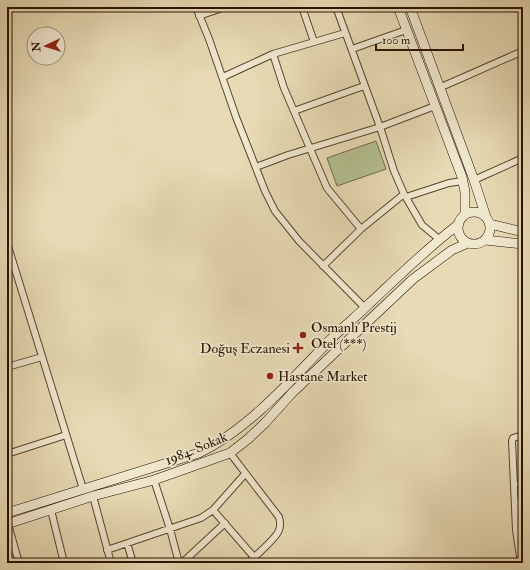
<svg xmlns="http://www.w3.org/2000/svg" width="530" height="570" viewBox="0 0 530 570" font-family="'IM FELL Double Pica',serif">
	<rect width="100%" height="100%" fill="#e7dab4"/>
	<filter id="stains"><feTurbulence type="fractalNoise" baseFrequency=".005" numOctaves="4"/><feColorMatrix values="0 0 0 0 .2 0 0 0 0 .09 0 0 0 0 .02 0 0 0 .5 -.17"/></filter>
	<radialGradient id="worn" r=".72"><stop offset=".6" stop-color="#630" stop-opacity="0"/><stop offset="1" stop-color="#630" stop-opacity=".3"/></radialGradient>
	<path fill="#b3c08f" stroke="#6e6948" d="M376,141L386,169L337,186L327,158Z"/>
	<g fill="none" stroke-linecap="round" stroke-linejoin="round">
		<defs>
			<path id="lane" d="M514,485L523,483"/>
			<path id="street" d="M196,7L209,39L236,117L265,191L275,211L299,241L365,308
				M302,7L314,42
				M336,7L380,127L394,171L404,194L422,225L439,239
				M199,16L225,7
				M352,49L406,30
				M273,54L284,88L327,188L361,229
				M223,77L273,54L345,33
				M439,88L523,51
				M294,111L364,86
				M256,167L288,155L380,127L435,106
				M474,180L523,158
				M406,197L449,183L463,181
				M7,243L83,489
				M323,266L361,229L404,194
				M7,367L42,357
				M230,453L279,517C280,521 281,526 279,530C277,538 255,556 248,563
				M7,454L66,435
				M154,480L170,529L179,563
				M93,496L111,563
				M515,505L523,501
				M51,510L64,563
				M213,510L254,557
				M8,524L19,563
				M127,543L133,563
				M107,550L201,518L213,510L245,474
				M182,563L225,523
				M521,563L516,530L512,441L513,438L523,435"/>
			<path id="secondary" d="M398,7L462,177L465,192V214
				M410,7L474,180L486,217
				M458 228a16 16 0 1 1 32 0a16 16 0 1 1-32 0Z
				M490,224L523,232
				M485,240L523,244
				M7,513L199,453C249,429 292,379 330,340C343,327 357,316 370,303C399,276 427,248 459,224
				M7,524L93,496L154,480L230,453L248,439L265,423L293,392L413,279L452,250L468,243"/>
		</defs>
		<use href="#lane" stroke="#58442d" stroke-width="4.5"/>
		<use href="#street" stroke="#58442d" stroke-width="8"/>
		<use href="#secondary" stroke="#281200" stroke-width="10"/>
		<use href="#lane" stroke="#efe7ce" stroke-width="3"/>
		<use href="#street" stroke="#efe7ce" stroke-width="6"/>
		<use href="#secondary" stroke="#efe7ce" stroke-width="9"/>
	</g>
	<g fill="#8f2418" stroke="#efe7ce" stroke-width="1.5">
		<circle cx="303" cy="335" r="4"/>
		<path d="M296 342h4v4h4v4h-4v4h-4v-4h-4v-4h4z"/>
		<circle cx="270" cy="376" r="4"/>
	</g>
	<g text-anchor="middle" stroke-width="3.5" stroke-linejoin="round" paint-order="stroke">
		<g font-size="14" fill="#281200" stroke="#efe7ce" text-anchor="start">
			<text x="311" y="332">Osmanlı Prestij<tspan x="311" dy="16">Otel (***)</tspan></text>
			<text x="290" y="353" text-anchor="end">Doğuş Eczanesi</text>
			<text x="278" y="381">Hastane Market</text>
		</g>
		<g font-size="14" fill="#281200" stroke="#efe7ce">
			<text transform="translate(196 448) rotate(-22)" y="5">1984. Sokak</text>
		</g>
	</g>
	<rect width="530" height="570" fill="none" stroke="#e7dab4" stroke-width="24"/>
	<rect x="8" y="8" width="514" height="554" fill="none" stroke="#281200" stroke-width="2"/>
	<rect x="12" y="12" width="506" height="546" fill="none" stroke="#281200"/>
	<g transform="translate(46 46) rotate(266)"><circle r="19" fill="#efe7ce" stroke="#9f927c"/>
	<path d="M0-3L7 15L0 10L-7 15Z" fill="#8f2418"/>
	<text y="-6" font-size="11" font-weight="bold" text-anchor="middle" fill="#281200">N</text>
	</g>
	<path d="M376 44v6h87v-6" fill="none" stroke="#281200" stroke-width="2"/>
	<text x="382" y="44" font-size="12" fill="#281200" stroke="#efe7ce" stroke-width="3" paint-order="stroke">100 m</text>
	<rect width="100%" height="100%" filter="url(#stains)"/>
	<rect width="100%" height="100%" fill="url(#worn)"/>
</svg>
